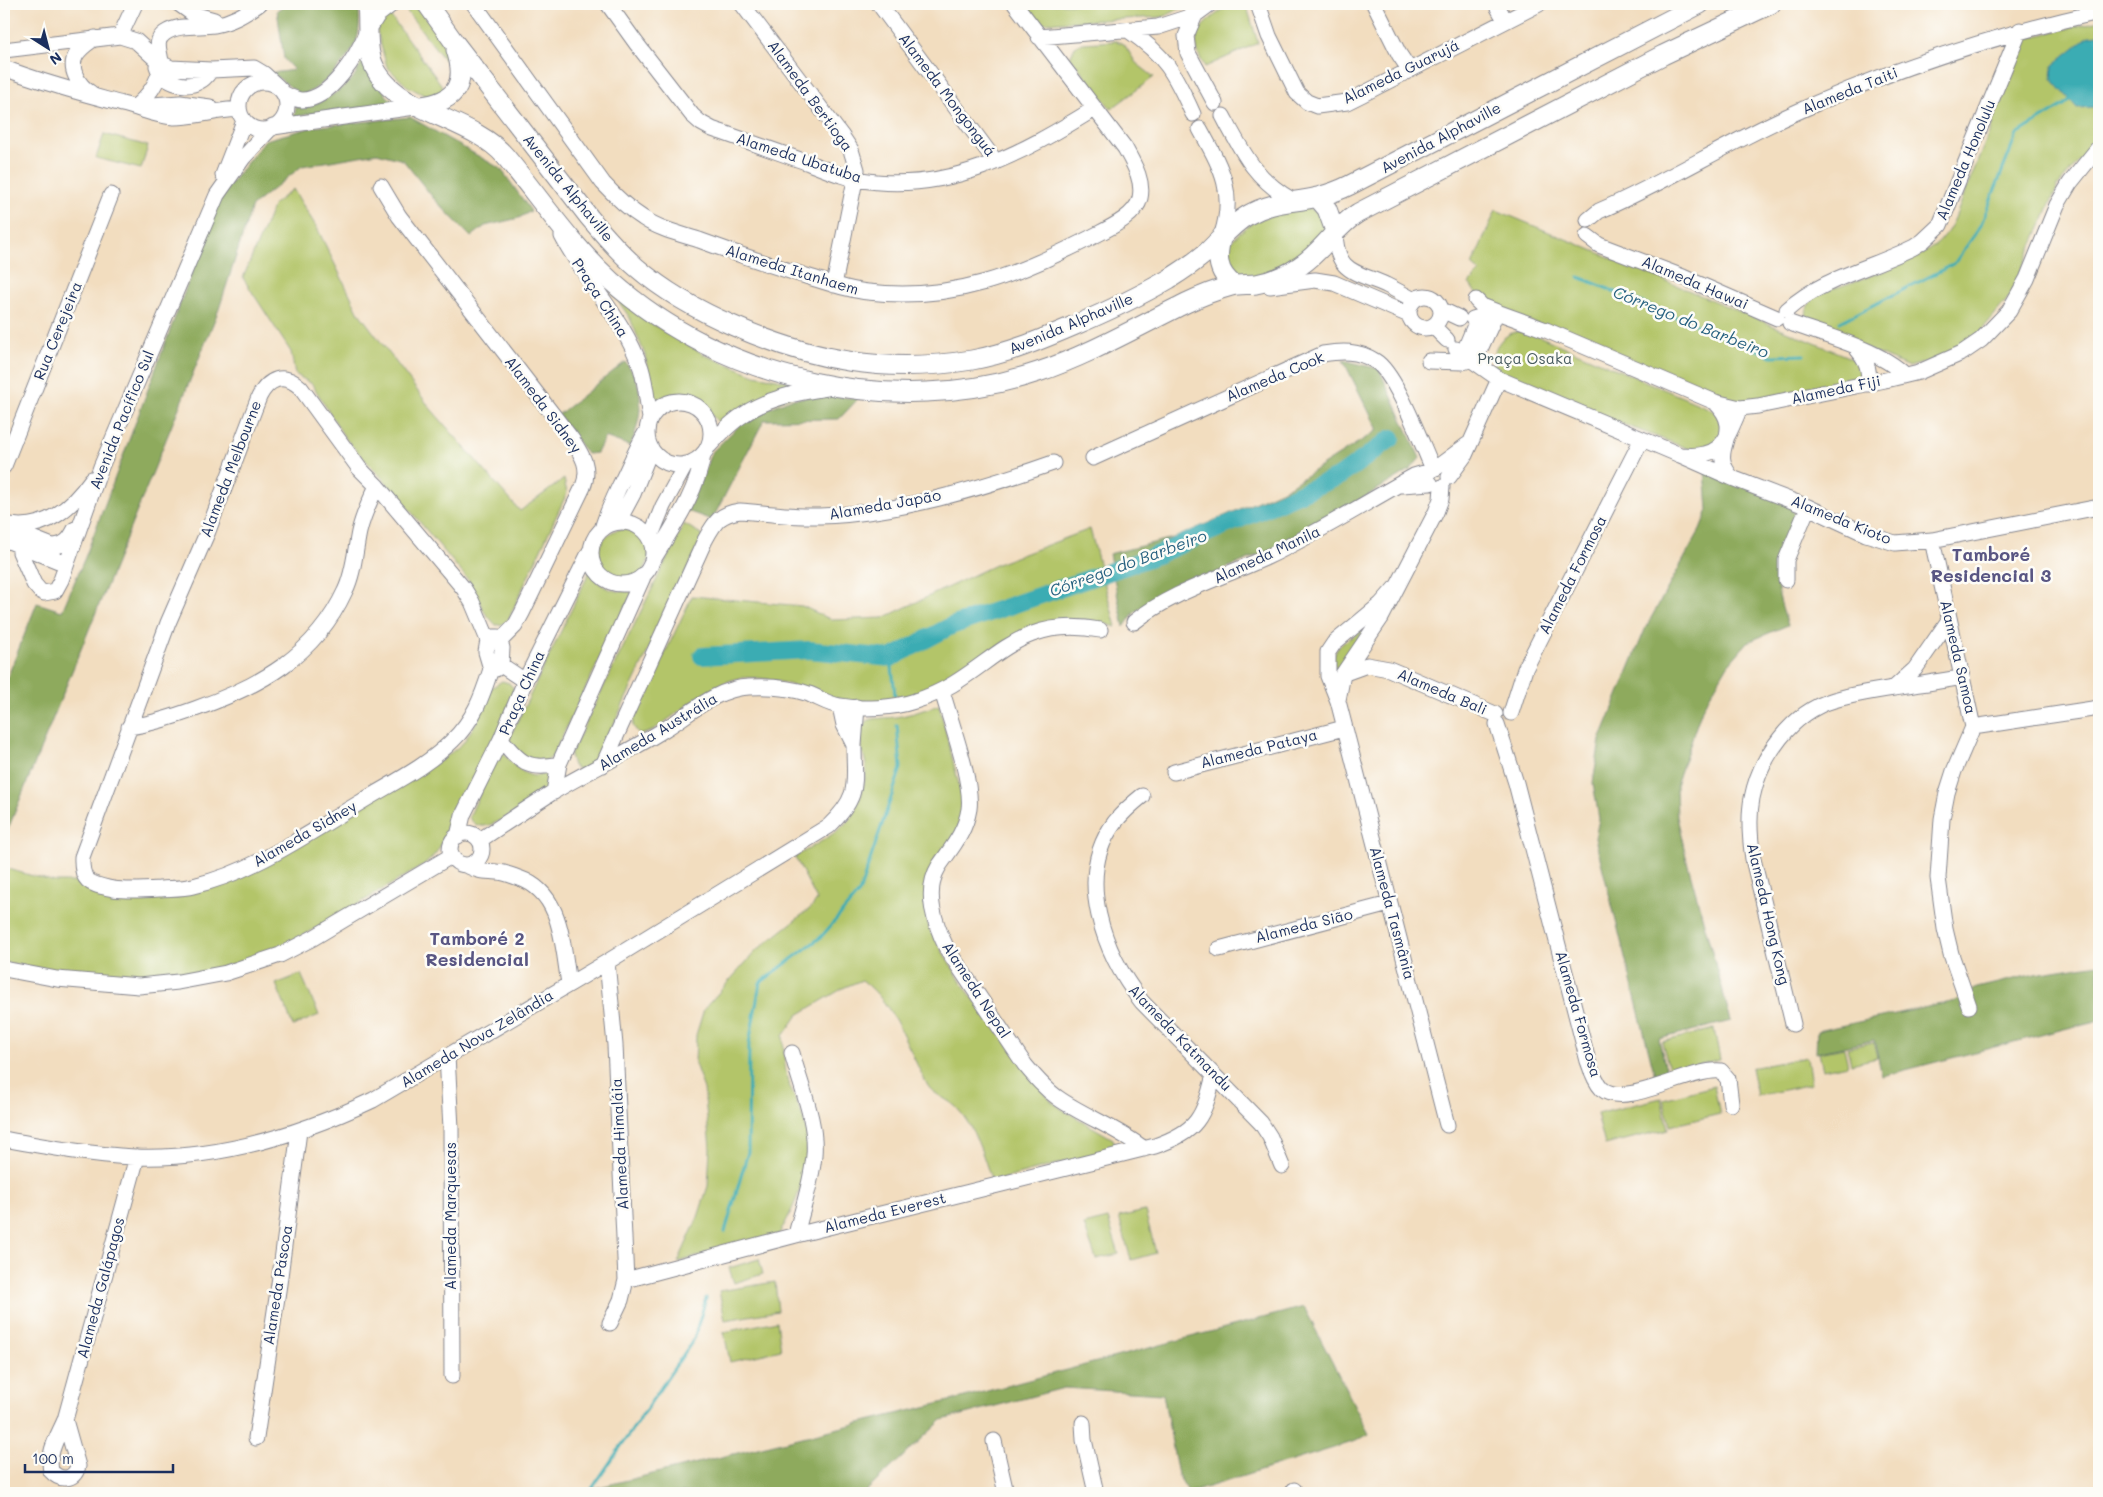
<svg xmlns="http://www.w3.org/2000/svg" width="2103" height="1497" viewBox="0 0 2103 1497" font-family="Mali,sans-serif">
	<rect width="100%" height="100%" fill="#fdfcf7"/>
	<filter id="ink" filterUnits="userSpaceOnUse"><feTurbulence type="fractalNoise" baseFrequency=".02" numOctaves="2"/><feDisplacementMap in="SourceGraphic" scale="10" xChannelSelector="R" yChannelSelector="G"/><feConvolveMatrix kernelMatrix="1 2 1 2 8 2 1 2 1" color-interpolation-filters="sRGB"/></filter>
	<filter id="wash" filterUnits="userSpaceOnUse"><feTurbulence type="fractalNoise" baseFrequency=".0096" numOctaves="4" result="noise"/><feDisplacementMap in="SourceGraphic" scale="20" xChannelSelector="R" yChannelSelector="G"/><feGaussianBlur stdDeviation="1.12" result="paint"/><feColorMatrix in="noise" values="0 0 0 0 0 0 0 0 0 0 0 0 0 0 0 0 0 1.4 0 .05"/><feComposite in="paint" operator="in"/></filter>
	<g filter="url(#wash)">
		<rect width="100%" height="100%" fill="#f2ddbf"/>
		<path fill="#b3c569" stroke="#677a64" d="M409,4L418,10L429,21L455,60V76L450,67L405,9Z
			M1025,4H1190L1163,17L1040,23Z
			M1231,4H1246L1258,43L1205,67C1184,33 1205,22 1231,4Z
			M389,14L446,91L426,96L407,86L387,67L377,31L382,20Z
			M2099,21V138L2058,186L2010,296L1981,331L1965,344L1941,358L1909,367L1811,325C1800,310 1810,300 1824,292C1854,281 1916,263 1938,243C1947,234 1953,224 1957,213L2025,42L2031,37Z
			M1116,41L1124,44L1136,63L1154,77L1111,109L1070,57L1075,46L1083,43Z
			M104,134L148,146L141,169L96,158Z
			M293,189L317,228L359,313L431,409L520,511L564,479L567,493L509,618L503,624L496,625L485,613L469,581L454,563L393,490L345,438L312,384L295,374L291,352L243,278L274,204Z
			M1309,208C1320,212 1322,219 1326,230L1305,257L1249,279L1232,275L1223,253C1246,217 1271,214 1309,208Z
			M1496,210L1853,359L1860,365L1862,374L1854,381L1734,403L1487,304L1477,295L1469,283L1480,272L1472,265Z
			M605,282L652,324L707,356L755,375L816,386L721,425L696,399L669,395L654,405L645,355L630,318Z
			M1520,331L1529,332L1715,411L1719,414L1721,433L1717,439L1700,453L1510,382C1506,378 1499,373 1496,368C1488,350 1503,333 1520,331Z
			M684,524L703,535L596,762L581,770L573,766L570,755Z
			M1090,529L1116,627C1049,604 1011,638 958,673C943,683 925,694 907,698C881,705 850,702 825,695C797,688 770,675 740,678C716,681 672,718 650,732L640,735L633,726L636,706L659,666L692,596L802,606L832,620L883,618L997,564Z
			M599 554a25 25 0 1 1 50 0a25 25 0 1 1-50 0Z
			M591,569C597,589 615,593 633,591L552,757L546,761L523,757L509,739Z
			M1365,629L1337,670C1323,650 1351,638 1365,629Z
			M502,681L509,683L514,689L504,720L438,850L430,860L419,868L331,920L283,946L251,960L169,980L88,978L4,962V868L55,882H77L91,891L112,896L201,889L442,760L463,743L476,723L491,688Z
			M939,705L964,805L962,819L925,904L929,929L963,985L1050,1100L1060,1108L1113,1139L1115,1144L1112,1149L992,1182C983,1155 975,1127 956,1107C948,1099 934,1095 928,1086C908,1051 896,1005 862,980L845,987L798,1015L783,1036C784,1049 784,1065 787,1078C791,1093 801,1108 805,1125C813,1163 798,1202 779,1234L678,1262L698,1217L708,1186L710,1148L704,1089L695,1064L696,1035L704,1009L757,950L812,907L817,900L795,857C811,847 841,832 851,817C859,805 865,785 866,770C867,755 852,735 865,723C870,718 876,719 883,718C902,718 920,711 939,705Z
			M501,748C507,759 521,775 535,776C540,776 546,773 550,771L544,793C531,801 495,828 481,826C475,825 472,822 469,817Z
			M301,974L319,1015L293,1026L276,984Z
			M1714,1029L1720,1059L1670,1072L1662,1042Z
			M1873,1042L1877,1058L1851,1064L1847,1048Z
			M1844,1048L1848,1065L1823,1070L1819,1053Z
			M1807,1057L1811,1084L1757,1096L1751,1068Z
			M1714,1086L1720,1114L1670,1126L1663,1099Z
			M1661,1098L1668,1129L1605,1145L1597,1114Z
			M1145,1211L1156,1253L1131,1260L1119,1217Z
			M1108,1219L1119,1254L1096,1259L1084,1225Z
			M759,1259L763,1274L734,1283L729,1268Z
			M775,1282L778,1311L725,1320L719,1291Z
			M777,1321L781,1350L730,1362L724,1332Z"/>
		<path fill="#8eaa5d" stroke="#546c5e" d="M288,4H358C360,13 360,30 357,39C352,57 319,92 301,95L272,73L294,70L284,59L277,10Z
			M364,58L387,96L396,104L308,114L294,118L296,107C315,109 339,92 352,79C357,73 360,65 364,58Z
			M410,117L501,169L531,211L519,218L485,226L471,237L434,199L403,160L377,153L302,166L252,206L219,309L4,839V686L37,603L62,611L86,555L220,197L265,140L313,127Z
			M1343,360L1379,369L1420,458L1410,470L1286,544L1153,598L1133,614L1124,627L1109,554L1177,537L1285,489L1378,430Z
			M625,362C647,384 642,420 630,446L605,437L597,453L587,454L558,415Z
			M828,395L858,399L839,419L764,420L712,520L687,511L704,473L711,453L748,417L791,399Z
			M1705,470L1790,506C1805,530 1782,541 1778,564C1774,585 1781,605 1788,625L1748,642L1728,665L1702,709L1676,785L1677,817L1688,865L1731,1021L1659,1039L1668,1078L1656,1080L1595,838L1599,819L1593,783L1600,740L1646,627L1700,530L1708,510Z
			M2099,964V1020L1882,1076L1874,1040L1816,1053L1817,1031L1955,1001L1977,988L2035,974Z
			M1304,1307L1369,1434L1356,1441L1189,1493L1178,1475L1163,1394L1064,1388L942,1420L864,1493H575L957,1399Z"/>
		<path fill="#3aacb3" stroke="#2a6e88" d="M2099,35V103L2094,107L2077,108L2052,79L2053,65L2089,36Z"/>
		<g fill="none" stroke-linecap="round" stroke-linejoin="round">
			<path stroke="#3aacb3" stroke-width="3" d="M1579,277L1772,356L1804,355
				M1840,322L1954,264L1980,227L2017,134L2064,105L2072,98
				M891,658L895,695
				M725,1232L748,1152L749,1044L760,983L821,937L859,893L901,768L897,725
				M589,1493L694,1339L706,1298"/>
			<path stroke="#3aacb3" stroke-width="18" d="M702,656L809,650L891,658L951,626L1152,557L1340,476L1392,438"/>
		</g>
	</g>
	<g filter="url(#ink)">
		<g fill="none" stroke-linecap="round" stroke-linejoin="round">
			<defs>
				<path id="minor" d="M179,4L193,14L214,20
					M474,4L603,183C615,196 627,208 643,218C659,229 680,234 699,240C734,253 770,265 806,276C826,282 847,290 868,292C953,302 1018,275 1092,237C1107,229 1136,217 1140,198C1144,180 1133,163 1125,148L1015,4
					M608,4L636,43L692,115L701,123L712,129C745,140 777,152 809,163C824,169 840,176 856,179C946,196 1021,154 1094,109
					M742,4L841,135L851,150L857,170L834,285
					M879,4L996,162
					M1258,4L1269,36L1297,93L1307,102L1317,106L1347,102L1361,95L1539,4
					M1374,4L1399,54L1409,69
					M1496,4L1505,20
					M1195,15L1186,36L1188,53L1215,103
					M1128,30C1166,56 1174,72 1193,114
					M120,36L135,4
					M1039,37L1158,27L1195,15L1210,4
					M4,50L120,36L136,41L159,62L171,68L211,70L254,68L264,74L278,87
					M157,66C162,82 185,90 200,81C205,79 208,74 211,70
					M4,68C43,83 82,93 122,104C140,108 155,116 174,117C195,117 217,110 239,109
					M239 106a24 24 0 1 1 48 0a24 24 0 1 1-48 0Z
					M91,93C79,86 68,69 76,55C81,47 88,43 95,38
					M283,93C289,96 295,100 302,100C331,100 358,54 367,31
					M139,106L180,103L210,107
					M135,107C148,96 158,84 161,65C162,54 152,42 165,33C178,24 199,27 214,25C232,22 245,14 259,4
					M1223,116C1243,153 1255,179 1292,200
					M273,127L422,106
					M1200,129C1220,166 1236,191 1222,234
					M223,175L244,121
					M381,186L399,216L571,438C582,455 591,467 583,487L522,613L515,626L500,641
					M1588,220L1599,211C1664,183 1724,145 1788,116C1888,70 1992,36 2099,12
					M1335,231C1336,273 1354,271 1386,285C1396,290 1405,295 1414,300
					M562,236C586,282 624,319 641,368C646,384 647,401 650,418
					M1587,236L1599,245L1683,277L1777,318
					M1270,286L1315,280L1334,283L1409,315
					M1409 312a16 16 0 1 1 32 0a16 16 0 1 1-32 0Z
					M1442,310L1459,318
					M1787,310C1822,278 1872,268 1914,247L1923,241L1940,225L2020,30
					M1473,319L1497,312L1546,330L1715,402L1740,408L1758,406L1890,379L1919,372L1962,353L1981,340L2009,311L2027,279L2057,205L2070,183L2099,147
					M1790,323C1824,335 1880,350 1905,375
					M1433,326L1447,340
					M1456,349L1499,379L1680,455C1722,459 1725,442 1740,408
					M1857,349C1867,361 1869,368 1869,384
					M1463,354L1478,318
					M1429,361L1463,362L1476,358L1497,312L1482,306L1476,300
					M647 433a32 32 0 1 1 64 0a32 32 0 1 1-64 0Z
					M1715,402C1748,435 1705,447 1732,478
					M709,446C719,435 730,423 743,415C767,398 799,392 827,388
					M1680,455L1732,478L1808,507L1866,534L1895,543L1932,540L2099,507
					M1093,458L1323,354C1341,351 1358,350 1375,361C1396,373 1422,445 1433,469
					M4,466L111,195
					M1436,468L1467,445
					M1449,477L1465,455L1499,379
					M1402,485L1430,483
					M591 553a31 31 0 1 1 62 0a31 31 0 1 1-62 0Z
					M618,522L633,494L651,449
					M9,525C46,531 72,507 92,479
					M4,527L52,546C65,546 70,539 75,529
					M602,529C607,512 613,500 620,485C629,467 636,449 646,432
					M650,538L663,506L686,464
					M4,539L66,564
					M1932,540L1973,727L1954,771L1947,793L1942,819L1938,878L1945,929L1951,954L1969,1006
					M20,552L34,584L40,591L44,593L55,591L61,580L101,467L217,195L243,158L271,128
					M653,560C672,528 697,493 703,455
					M1786,580V560L1808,507
					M1395,588L1381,604L1334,643L1328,652V676L1338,701L1447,1125
					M1134,622C1173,591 1222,578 1267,557C1318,533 1365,503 1414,476L1431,471
					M493,637H498L502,648L501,665L496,669H491L486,652L488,640Z
					M488,640L472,602L464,589L377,486L359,468L300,387C283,372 268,379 259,397L208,531L168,623L82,857C81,884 91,884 113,889C128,891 144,890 159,889C170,888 182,889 193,886C254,872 307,834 361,802C392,783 426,767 452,741C474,720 482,697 491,669
					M501,665L525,681
					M1345,673L1367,665L1389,669L1495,714
					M1894,688L1915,669L1949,620
					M942,691C950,720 973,782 969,809C965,833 952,847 939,866C923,892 935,924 947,949L1025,1065C1035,1077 1045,1089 1058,1098C1085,1117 1118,1128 1144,1149
					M1338,700L1343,674L1381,618L1436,512L1441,499L1442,487
					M840,706L844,725L854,745
					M1511,713L1525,669L1642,439
					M1497,724L1516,783L1588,1061C1591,1070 1595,1082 1602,1089C1626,1109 1691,1067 1721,1071L1728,1079L1731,1104
					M129,727C152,724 173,717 195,709C260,686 315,656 345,591C354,573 355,551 359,532C363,515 370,500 377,486
					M1973,727L2099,708
					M501,739C519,762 528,771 559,764
					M603,765L705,540C715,522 719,514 740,511C766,513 794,517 820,516C896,514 982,488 1053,463
					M1174,772L1344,728
					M554,792L559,764L643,577
					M1142,796C1132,804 1123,812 1115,822C1073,877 1105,955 1142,1002L1261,1123L1270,1137L1282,1166
					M450 849a16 16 0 1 1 32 0a16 16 0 1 1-32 0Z
					M458,836L463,815L501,739L525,681L590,551
					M480,840C504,824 528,808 553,792C590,770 629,752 665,729C691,713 717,688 749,687C769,686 789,687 809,694C819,698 830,705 840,706C863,710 894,708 915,701C989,679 1008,613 1100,630
					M468,866C480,872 484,871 497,872C504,872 513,876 519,878C563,893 562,945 569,983
					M1219,949L1389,904
					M607,962L615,1045L626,1280L621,1300L610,1323
					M4,969L57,979L139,986L178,982L226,973L280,955L313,938L451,856
					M1793,1024L1753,859C1750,839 1748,819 1752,798C1760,757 1792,712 1834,700C1875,688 1920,686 1962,677
					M792,1053C800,1085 817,1121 814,1155C812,1182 802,1209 796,1235
					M447,1056L451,1128L452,1376
					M4,1139C47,1147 91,1155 135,1157C217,1160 299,1135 373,1100L607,962L829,826C861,795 854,784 854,745C855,732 856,719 857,707
					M626,1280L796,1235L1155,1146C1198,1131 1203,1118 1214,1075
					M65,1420L78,1466C74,1481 60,1481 51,1471C47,1453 58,1436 65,1420L137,1157
					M1083,1423L1084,1440L1096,1493
					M256,1438L279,1284L299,1131
					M994,1441L1006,1493
					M1294,1490L1295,1493"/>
				<path id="major" d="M367,4C369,22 366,41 371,58C387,113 470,115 505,156C540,198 570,244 611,281C723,381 894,420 1038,372C1089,355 1137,327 1186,303C1201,296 1216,290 1231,286C1239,284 1248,285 1256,284C1272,281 1287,275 1300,266C1323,251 1335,227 1358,213L1663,55L1771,4
					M427,4L454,42L589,217C604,235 619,252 636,267C665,292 699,311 734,326C814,361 885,374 972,360C1007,354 1040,340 1073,326C1106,312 1138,297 1169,279C1182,271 1195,262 1207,252C1221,239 1232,224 1248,215C1272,201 1293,203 1318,197C1329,194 1340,190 1350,185L1700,4
					M368,27L376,14L389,4
					M422,106C457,101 467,83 456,50
					M1317,197L1327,209L1335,231
					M1222,236C1216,255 1216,272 1234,285"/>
			</defs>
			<use href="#minor" stroke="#86868e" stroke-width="17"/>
			<use href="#major" stroke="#86868e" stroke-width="21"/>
			<use href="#minor" stroke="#fff" stroke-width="15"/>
			<use href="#major" stroke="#fff" stroke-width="19"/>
		</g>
	</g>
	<g text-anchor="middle" stroke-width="5" stroke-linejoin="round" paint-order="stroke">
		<g font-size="15" fill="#1b2f5e" stroke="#fdfcf7">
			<text transform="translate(1401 72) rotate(-26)" y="5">Alameda Guarujá</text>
			<text transform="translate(1850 91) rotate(-22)" y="5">Alameda Taiti</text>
			<text transform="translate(947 95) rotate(53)" y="5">Alameda Mongonguá</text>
			<text transform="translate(810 96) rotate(54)" y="5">Alameda Bertioga</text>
			<text transform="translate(1441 138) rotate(-28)" y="5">Avenida Alphaville</text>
			<text transform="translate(799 158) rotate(18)" y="5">Alameda Ubatuba</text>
			<text transform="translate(1966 160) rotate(-67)" y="5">Alameda Honolulu</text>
			<text transform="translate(568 188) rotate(51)" y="5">Avenida Alphaville</text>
			<text transform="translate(792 270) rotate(17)" y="5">Alameda Itanhaem</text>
			<text transform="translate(1695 283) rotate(23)" y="5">Alameda Hawai</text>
			<text transform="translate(600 298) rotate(57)" y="5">Praça China</text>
			<text transform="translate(1071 324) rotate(-23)" y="5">Avenida Alphaville</text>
			<text transform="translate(58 331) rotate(-68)" y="5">Rua Cerejeira</text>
			<text transform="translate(1275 377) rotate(-23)" y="5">Alameda Cook</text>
			<text transform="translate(1836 390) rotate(-12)" y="5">Alameda Fiji</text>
			<text transform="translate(543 405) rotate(53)" y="5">Alameda Sidney</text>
			<text transform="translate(122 420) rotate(-68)" y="5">Avenida Pacífico Sul</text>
			<text transform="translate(231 469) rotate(-69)" y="5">Alameda Melbourne</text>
			<text transform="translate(885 505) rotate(-10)" y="5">Alameda Japão</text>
			<text transform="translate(1841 520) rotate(22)" y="5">Alameda Kioto</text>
			<text transform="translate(1267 555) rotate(-25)" y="5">Alameda Manila</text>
			<text transform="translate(1573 575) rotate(-63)" y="5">Alameda Formosa</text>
			<text transform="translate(1958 657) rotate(77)" y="5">Alameda Samoa</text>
			<text transform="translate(1442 692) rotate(23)" y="5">Alameda Bali</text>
			<text transform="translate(522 693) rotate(-66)" y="5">Praça China</text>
			<text transform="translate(658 732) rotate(-31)" y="5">Alameda Austrália</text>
			<text transform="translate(1259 749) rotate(-14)" y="5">Alameda Pataya</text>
			<text transform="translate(305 834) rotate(-30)" y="5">Alameda Sidney</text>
			<text transform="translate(1392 913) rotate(75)" y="5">Alameda Tasmânia</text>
			<text transform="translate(1768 914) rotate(77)" y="5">Alameda Hong Kong</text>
			<text transform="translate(1304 926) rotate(-14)" y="5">Alameda Sião</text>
			<text transform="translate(976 990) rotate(57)" y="5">Alameda Nepal</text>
			<text transform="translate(1578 1014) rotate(74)" y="5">Alameda Formosa</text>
			<text transform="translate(1180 1038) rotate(46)" y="5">Alameda Katmandu</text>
			<text transform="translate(477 1039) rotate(-31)" y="5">Alameda Nova Zelândia</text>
			<text transform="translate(620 1144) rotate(-93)" y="5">Alameda Himaláia</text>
			<text transform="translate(885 1213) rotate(-14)" y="5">Alameda Everest</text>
			<text transform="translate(451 1216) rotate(-90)" y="5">Alameda Marquesas</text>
			<text transform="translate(278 1285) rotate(-81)" y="5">Alameda Páscoa</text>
			<text transform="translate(101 1288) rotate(-75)" y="5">Alameda Galápagos</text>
		</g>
		<g font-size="15" fill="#495c61" stroke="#fdfcf7">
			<text x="1525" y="364">Praça Osaka</text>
		</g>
		<g font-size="16" font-style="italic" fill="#276180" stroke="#fdfcf7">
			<text transform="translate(1691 322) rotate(22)" y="6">Córrego do Barbeiro</text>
			<text transform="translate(1128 563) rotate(-20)" y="6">Córrego do Barbeiro</text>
		</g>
		<g font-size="18" font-weight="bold" fill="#595683" stroke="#fdfcf7">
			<text x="1991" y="561">Tamboré<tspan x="1991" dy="21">Residencial 3</tspan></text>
			<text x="477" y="945">Tamboré 2<tspan x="477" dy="21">Residencial</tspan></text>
		</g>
	</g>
	<rect width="2103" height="1497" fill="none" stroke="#fdfcf7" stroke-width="20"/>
	<g transform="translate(48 48) rotate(144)" stroke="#fdfcf7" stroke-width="4" paint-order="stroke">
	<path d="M0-4L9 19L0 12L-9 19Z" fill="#1b2f5e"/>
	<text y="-8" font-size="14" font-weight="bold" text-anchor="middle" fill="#1b2f5e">N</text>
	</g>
	<path d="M25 1464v8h148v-8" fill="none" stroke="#1b2f5e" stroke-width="2.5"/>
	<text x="32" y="1464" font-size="15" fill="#1b2f5e" stroke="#fdfcf7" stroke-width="4" paint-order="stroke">100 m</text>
</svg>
